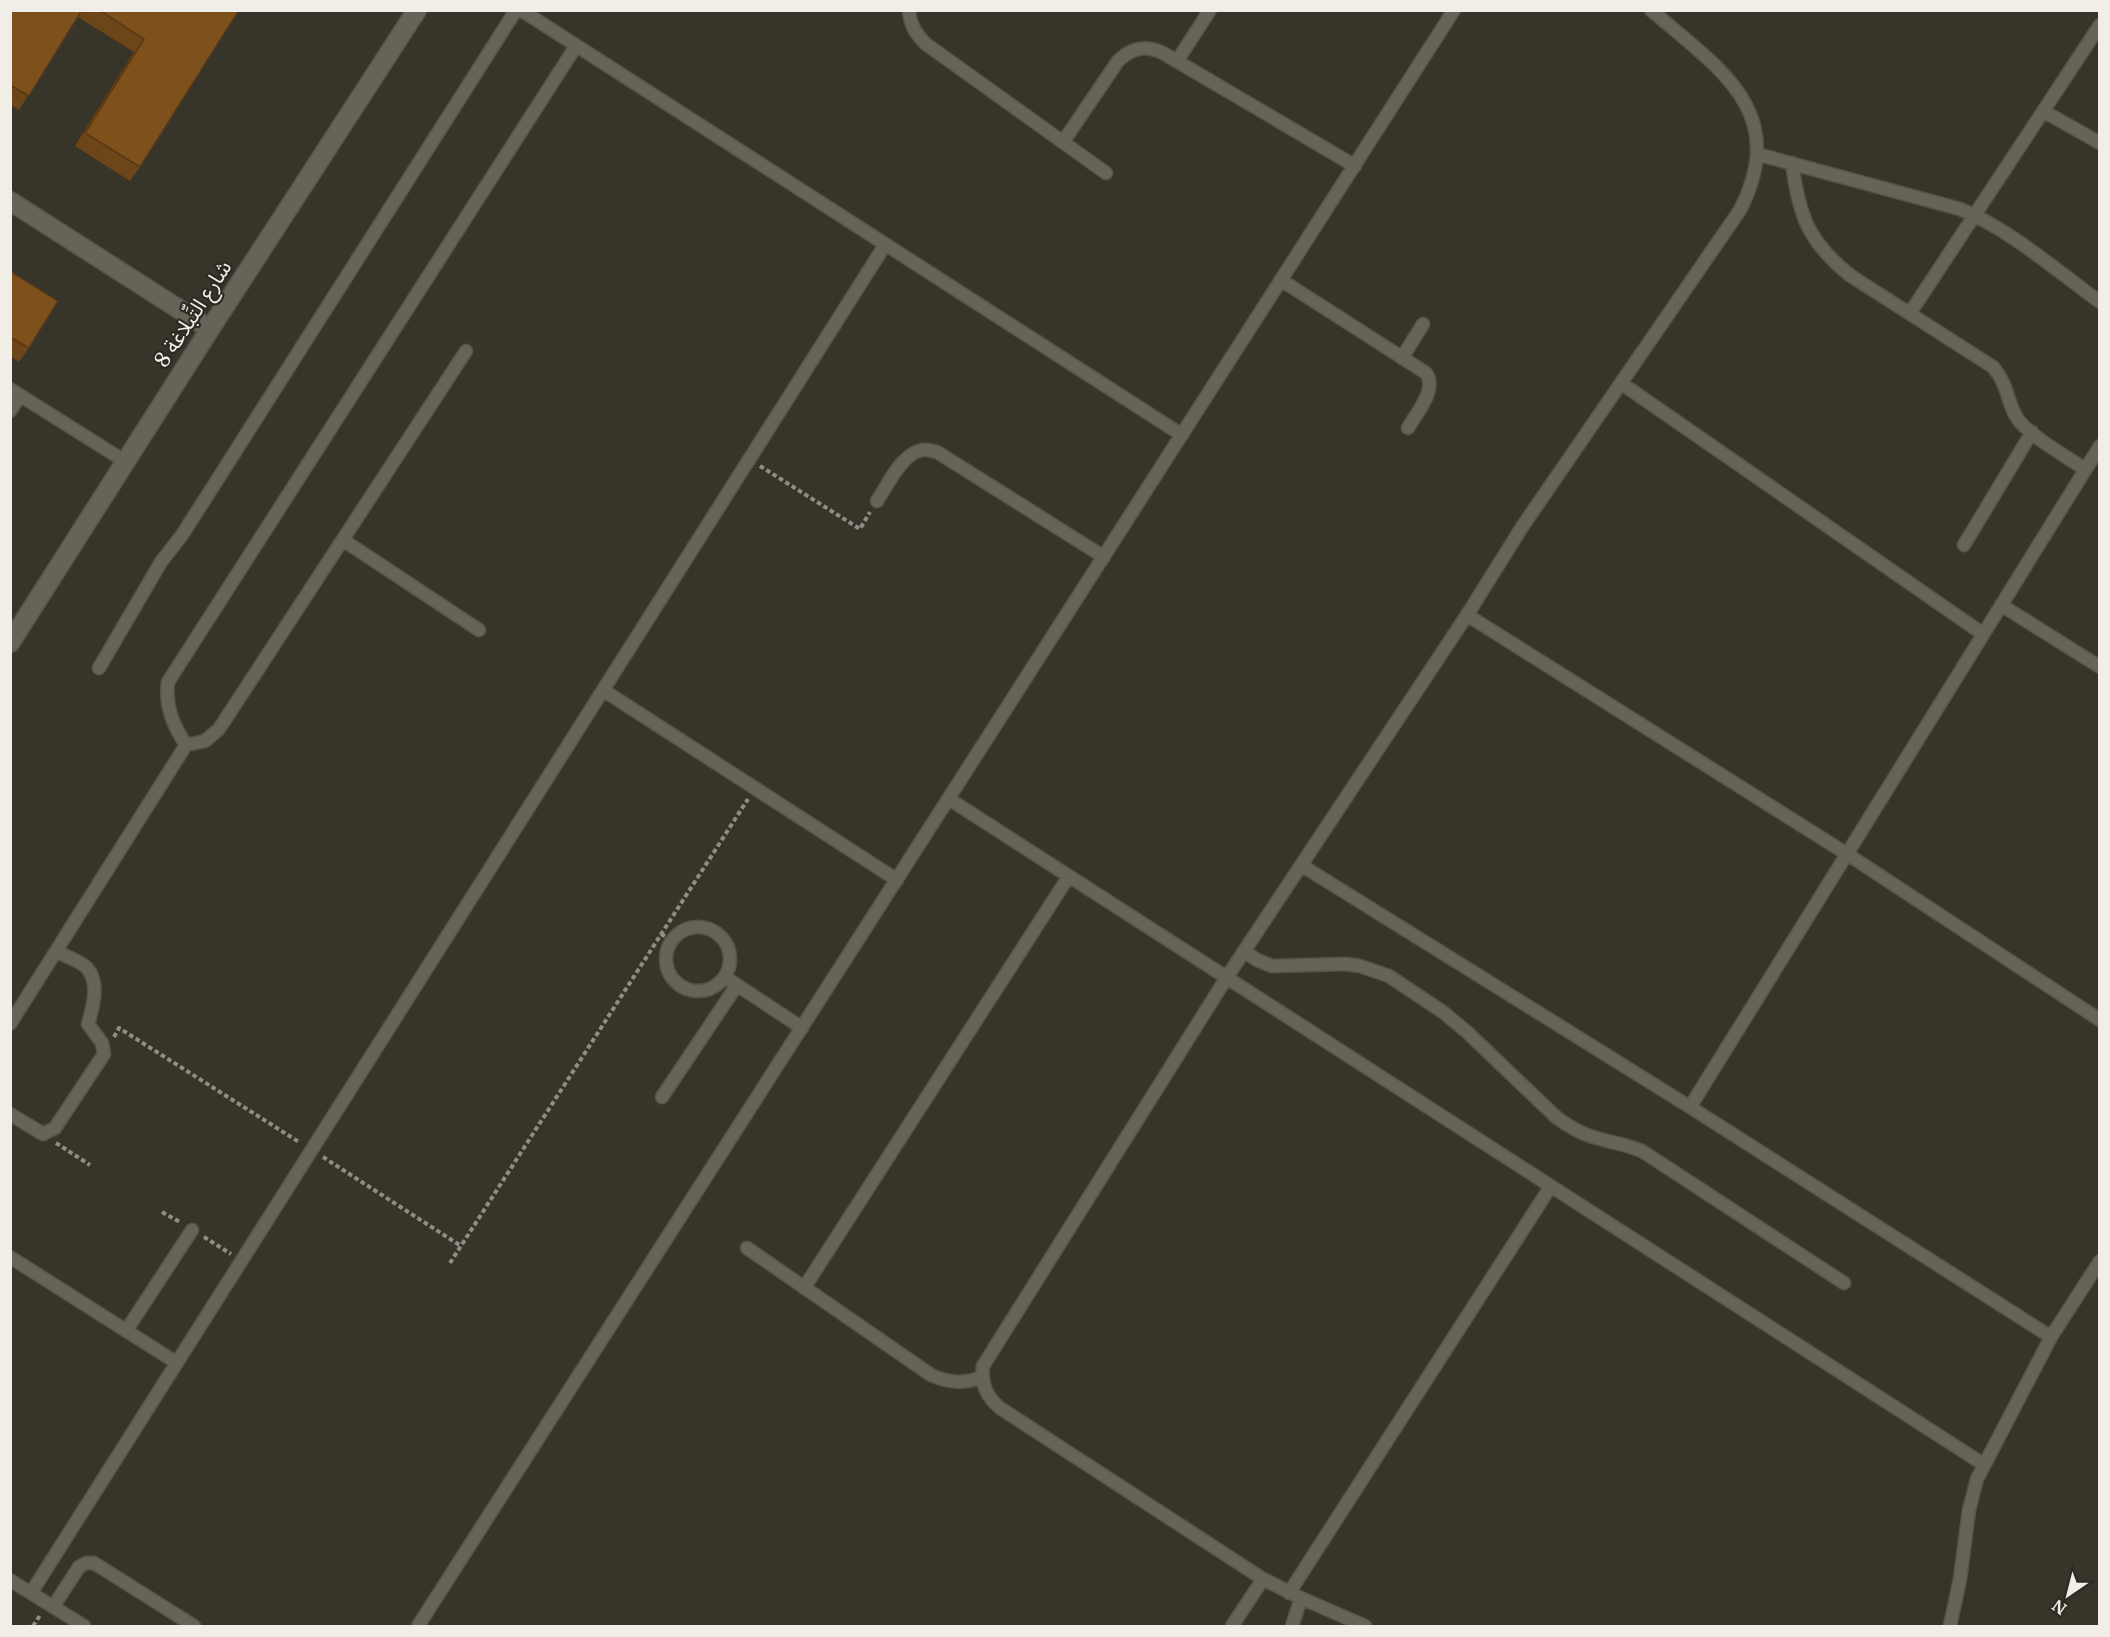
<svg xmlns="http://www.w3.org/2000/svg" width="2110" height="1637" viewBox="0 0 2110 1637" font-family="Merriweather,'Noto Sans Arabic',serif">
	<rect width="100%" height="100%" fill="#37342a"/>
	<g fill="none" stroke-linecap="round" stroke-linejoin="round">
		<defs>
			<path id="lane" d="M521,10L1182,435
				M909,10C910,25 916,34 926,44L1106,173
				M1177,61L1210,10
				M2043,111L2100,143
				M1063,142L1118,61C1132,47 1146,45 1163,53L1355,166
				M1757,154L1960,209C2008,228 2057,271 2100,302
				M1792,163C1799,216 1808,242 1851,276L1993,367C2009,386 2006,400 2017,418C2028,435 2067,457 2085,469
				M1281,280L1426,373C1438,390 1416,413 1408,428
				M1910,313L2100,25
				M1402,358L1423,324
				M1621,383L1983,634
				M10,389L126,462
				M10,411L20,396
				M877,501C888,485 901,454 922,450C927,449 933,451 937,452L1104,557
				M343,540L479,630
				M1964,545L2032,432
				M2001,605L2100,667
				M1467,615L1847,854L2100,1020
				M99,668L161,562L182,535L214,485L516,10
				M603,690L897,880
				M186,745L205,741L219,729L466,351
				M949,799L1983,1464
				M1301,865L1690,1107L2051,1337
				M666 959a32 32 0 1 1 64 0a32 32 0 1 1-64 0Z
				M1244,951L1257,960L1272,966L1346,964L1360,966L1389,976L1443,1012L1467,1032L1556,1117C1569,1127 1583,1135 1600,1139C1614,1143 1628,1145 1642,1151L1844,1283
				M731,981L802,1028
				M10,1024L186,745C173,725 165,707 168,682L576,46
				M662,1097L737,985
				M1690,1107L2100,446
				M10,1114L43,1134L55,1128L104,1054L102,1043L88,1024C93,1007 100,983 87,968C81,961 65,956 57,952
				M747,1248L931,1375C949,1383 964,1384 982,1377
				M10,1257L177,1363
				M804,1288L1069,876
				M126,1331L192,1230
				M10,1580L84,1626
				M31,1593L885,245
				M1289,1593L1551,1186
				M53,1607L79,1567L86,1563H94L194,1626
				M418,1626L1454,10
				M1232,1626L1263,1579
				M1292,1626L1301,1598
				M1365,1626L1301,1598L1263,1579L1000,1408C986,1396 981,1384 983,1366L1227,977L1467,615L1522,527L1740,210C1791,111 1718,68 1651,10
				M1950,1626L1960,1579L1969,1510L1977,1479L2051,1337L2100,1261"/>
			<path id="street" d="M10,201L210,329
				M10,643L210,329L417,10"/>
		</defs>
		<use href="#lane" stroke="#56534a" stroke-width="15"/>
		<use href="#street" stroke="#56534a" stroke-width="21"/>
		<path stroke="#908d85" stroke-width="4" stroke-dasharray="4.5 3" stroke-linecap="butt" d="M760,466L860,529L870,512
			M661,934L671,940
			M114,1037L119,1028L299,1142
			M56,1143L90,1165
			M323,1157L461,1246
			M162,1212L180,1222
			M204,1237L231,1254
			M450,1263L748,799
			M33,1626L41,1614"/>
		<use href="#lane" stroke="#666358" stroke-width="12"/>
		<use href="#street" stroke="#666358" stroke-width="18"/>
	</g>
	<path fill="#6c4518" d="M10,10H239L140,167L130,181L75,146L134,52L78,17L19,110L10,104Z
		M10,271L29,348L19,362L10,356Z"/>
	<path fill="#7d501c" stroke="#583814" stroke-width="1.5" d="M10,10H82L29,96L10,85Z
		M99,10H239L140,167L85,133L144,39Z
		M10,271L58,301L29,348L10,337Z"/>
	<g text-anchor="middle" stroke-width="4.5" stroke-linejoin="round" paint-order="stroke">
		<g font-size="21" fill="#f1eee8" stroke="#2d2a21">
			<text transform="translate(193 314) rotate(-57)" y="7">شارع التِّبلاغة 8</text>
		</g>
	</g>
	<rect width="2110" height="1637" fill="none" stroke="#f1eee8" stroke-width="24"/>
	<g transform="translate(2068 1595) rotate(215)" stroke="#2d2a21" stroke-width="4.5" paint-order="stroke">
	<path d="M0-4.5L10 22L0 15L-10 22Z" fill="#f1eee8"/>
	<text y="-9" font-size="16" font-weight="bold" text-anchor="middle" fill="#f1eee8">N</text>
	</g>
</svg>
